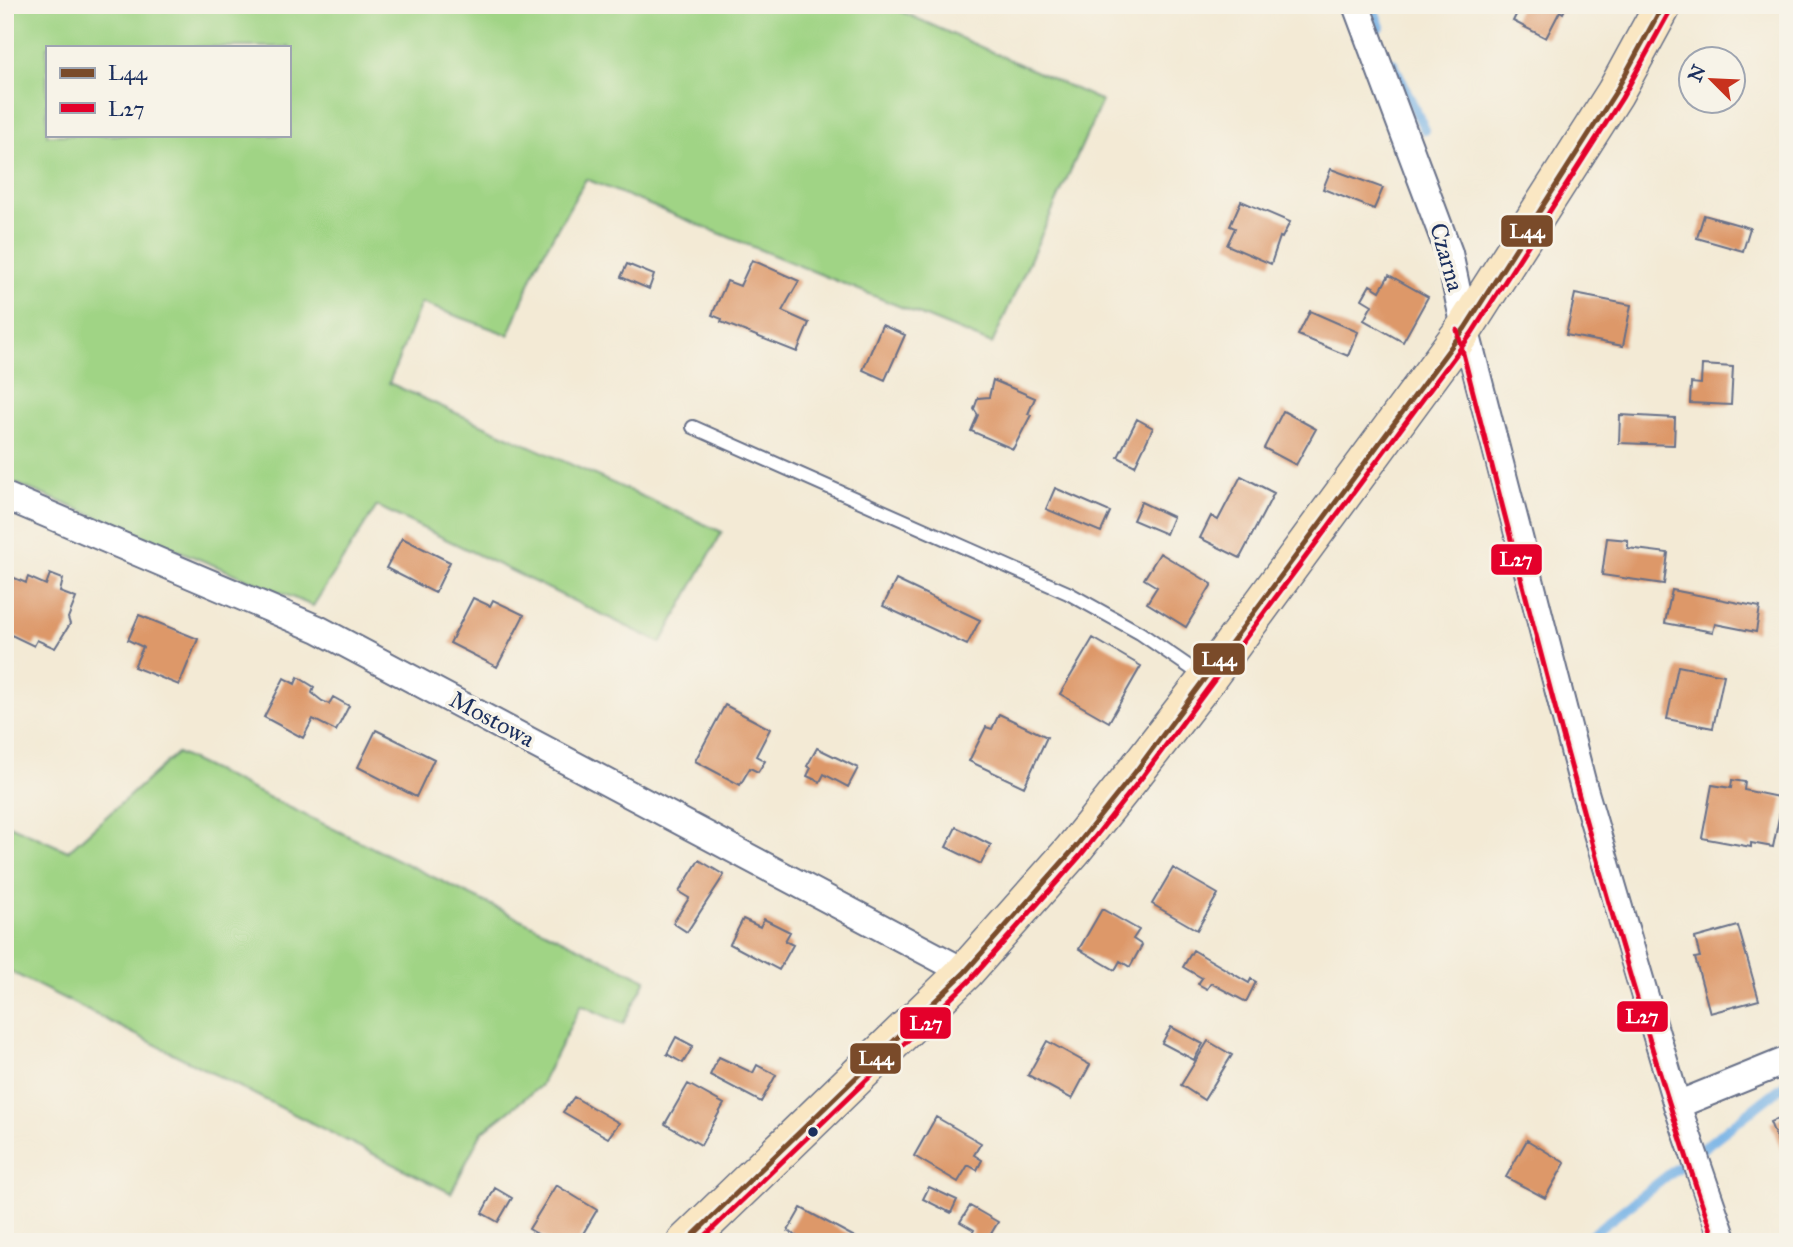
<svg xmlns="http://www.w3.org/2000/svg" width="1793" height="1247" viewBox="0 0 1793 1247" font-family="'IM FELL Great Primer',serif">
	<rect width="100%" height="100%" fill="#f7f3e8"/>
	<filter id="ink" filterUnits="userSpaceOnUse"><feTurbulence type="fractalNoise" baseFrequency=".0143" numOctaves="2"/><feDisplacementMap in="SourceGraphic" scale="14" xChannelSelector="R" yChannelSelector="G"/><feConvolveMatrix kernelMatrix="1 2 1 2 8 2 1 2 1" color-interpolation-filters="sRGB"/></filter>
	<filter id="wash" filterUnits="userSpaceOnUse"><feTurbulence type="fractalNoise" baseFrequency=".00686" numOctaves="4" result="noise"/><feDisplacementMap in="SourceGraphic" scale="28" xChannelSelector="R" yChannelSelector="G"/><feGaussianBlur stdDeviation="1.57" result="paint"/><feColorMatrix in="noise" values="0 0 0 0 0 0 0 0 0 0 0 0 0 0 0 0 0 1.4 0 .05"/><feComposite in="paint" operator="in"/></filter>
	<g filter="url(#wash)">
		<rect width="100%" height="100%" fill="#f3ead5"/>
		<path fill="#a0d485" stroke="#5e8272" stroke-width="2" fill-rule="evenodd" d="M5,5H887L1102,101L992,344L586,179L537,264L509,335L421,303L389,383L722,532L661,643L377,506L313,606L5,479ZM47,47H289V135H47Z
			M177,753L646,980L623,1024L581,1005L540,1086L481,1133L451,1193L5,969V823L68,851Z"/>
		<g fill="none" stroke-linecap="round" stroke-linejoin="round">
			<path stroke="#73b1e6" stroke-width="10" d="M1372,5L1380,27
				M1393,63L1425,130
				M1582,1242L1788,1082"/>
		</g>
		<g id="blocks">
			<path fill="#dd9869" d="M1521,5H1567L1563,13L1560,11L1546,38L1513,21Z
				M1331,169L1383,188L1374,209L1323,189Z
				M1241,201L1290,222L1282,238L1280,237L1271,264L1227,245L1235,228L1230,226Z
				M1704,215L1750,228L1743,251L1697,238Z
				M752,260L799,281L782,311L809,323L797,352L721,322L722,319L712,315L727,281L740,286Z
				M627,264L654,275L649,289L621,277Z
				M1389,275L1428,297L1403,342L1364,320L1372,305L1362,299L1370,285L1380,291Z
				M1575,294L1631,305L1623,346L1566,335Z
				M1310,311L1358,332L1348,356L1298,335Z
				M882,325L905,335L885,380L863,370Z
				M1702,365L1733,367L1731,405L1690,403L1691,383L1701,384Z
				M993,380L1035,398L1028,414L1031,415L1013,449L971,431L978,415L974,409L978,398L989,397Z
				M1283,411L1316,429L1296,465L1264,448Z
				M1620,415L1675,418L1674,445L1619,443Z
				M1137,419L1153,428L1135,466L1118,457Z
				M1241,476L1274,493L1240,558L1200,538L1211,516L1218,520Z
				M1055,488L1110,512L1101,532L1046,509Z
				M1141,502L1173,517L1166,534L1133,520Z
				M402,538L450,562L435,593L386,568Z
				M1607,538L1628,540V548L1668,553L1664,584L1602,575Z
				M1160,553L1212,584L1186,627L1147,603L1157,587L1144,579Z
				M5,574L26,583L28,577L46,585L50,574L63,579L60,592L76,598L68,618L70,624L55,648L37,640L34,646L5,632L9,620L5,619Z
				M896,580L980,620L967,645L883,606Z
				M1672,590L1760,607L1756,632L1715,624L1713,632L1665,623Z
				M473,598L490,606L493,600L524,615L497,667L450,643Z
				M139,615L198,639L179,685L134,667L143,647L128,640Z
				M1093,638L1141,666L1109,722L1060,694Z
				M1678,666L1724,675L1713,728L1667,719Z
				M298,677L314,687L312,693L322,701L329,704L333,697L349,706L336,731L313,719L303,738L264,717L284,678L295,684Z
				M725,705L770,729L756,756L765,761L758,772L750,768L740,785L695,761Z
				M999,714L1047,737L1024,787L969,761L986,727L992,729Z
				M376,730L434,759L416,797L358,767Z
				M817,748L858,768L848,787L824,774L820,782L807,776L811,768L807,766Z
				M1732,780L1745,782L1744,790L1783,798L1773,847L1751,843V847L1702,838L1712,785L1731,788Z
				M956,827L991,845L981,864L946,847Z
				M699,860L724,875L687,932L673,923L689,898L679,892Z
				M1173,868L1218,894L1197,930L1152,904Z
				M1102,909L1139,930L1133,939L1142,945L1130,967L1120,961L1115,970L1079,949Z
				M743,919L760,927L764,919L790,932L785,941L793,945L779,970L730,944Z
				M1738,926L1759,1000L1710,1013L1695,958L1700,957L1695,938Z
				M1193,950L1249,983L1251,979L1256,982L1246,1002L1211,983L1207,989L1198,984L1202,978L1183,967Z
				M1171,1027L1203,1044L1194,1060L1162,1043Z
				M676,1037L693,1046L683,1063L667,1054Z
				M1047,1041L1090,1065L1072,1099L1028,1075Z
				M1208,1041L1232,1055L1204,1100L1181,1085Z
				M719,1057L753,1073L757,1065L776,1075L761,1102L710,1075Z
				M688,1084L724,1104L701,1145L665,1124Z
				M574,1097L619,1123L608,1138L563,1112Z
				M1788,1114V1153L1783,1155L1770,1122Z
				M936,1117L981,1143L974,1155L982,1160L977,1170L968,1165L958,1182L914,1156Z
				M1527,1140L1565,1163L1545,1198L1506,1177Z
				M556,1185L597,1210L578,1242H551L529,1229Z
				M929,1187L957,1200L951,1213L923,1199Z
				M495,1188L512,1198L498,1222L482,1213Z
				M970,1206L998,1222L986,1242L970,1238L974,1230L960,1222Z
				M801,1208L864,1242H807L788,1231Z"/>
		</g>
	</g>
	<g filter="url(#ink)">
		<use href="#blocks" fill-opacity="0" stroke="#677088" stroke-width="2"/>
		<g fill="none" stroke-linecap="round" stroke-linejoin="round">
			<defs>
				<path id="lane" d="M693,427L1068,593L1140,633L1204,677"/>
				<path id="street" d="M1356,5L1449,253L1465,328L1584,789L1677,1105L1724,1242
					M5,496L318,629L965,972
					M1677,1105L1788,1060"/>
				<path id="secondary" d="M686,1242L965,972L1073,850L1136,771L1207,679L1465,328L1615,93L1663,5"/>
			</defs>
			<use href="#lane" stroke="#677088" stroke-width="16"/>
			<use href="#street" stroke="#677088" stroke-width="30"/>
			<use href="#secondary" stroke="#677088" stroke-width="40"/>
			<use href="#lane" stroke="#fff" stroke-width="12"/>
			<use href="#street" stroke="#fff" stroke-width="26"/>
			<use href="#secondary" stroke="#fae7c3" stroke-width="37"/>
			<defs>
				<path id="bus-1" d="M686,1242L965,972L1073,850L1136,771L1465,328L1615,93L1663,5"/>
				<path id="bus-2" d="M1457,330C1536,636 1612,943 1715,1242
					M699,1242L972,978L1080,856L1143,776L1472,333L1622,98L1671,9"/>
			</defs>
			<use href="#bus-1" stroke="#f7f3e8" stroke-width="10"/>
			<use href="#bus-2" stroke="#f7f3e8" stroke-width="10"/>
			<use href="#bus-1" stroke="#7a4b2a" stroke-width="5"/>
			<use href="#bus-2" stroke="#e4002b" stroke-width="5"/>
		</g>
	</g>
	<circle fill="#1b2f5e" stroke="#f7f3e8" stroke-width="2.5" cx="813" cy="1132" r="6"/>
	<g text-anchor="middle" stroke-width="7" stroke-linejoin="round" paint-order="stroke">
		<g font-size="24" fill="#1b2f5e" stroke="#f7f3e8">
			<text transform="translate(1447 257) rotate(74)" y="8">Czarna</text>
			<text transform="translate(492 719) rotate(28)" y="8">Mostowa</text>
		</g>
	</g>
	<g stroke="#f7f3e8" stroke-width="2.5">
		<rect x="1500" y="214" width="54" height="34" rx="7" fill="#7a4b2a"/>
		<rect x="1490" y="543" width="53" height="33" rx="7" fill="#e4002b"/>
		<rect x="1192" y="642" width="54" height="34" rx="7" fill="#7a4b2a"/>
		<rect x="1616" y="1000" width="53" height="33" rx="7" fill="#e4002b"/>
		<rect x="899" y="1006" width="53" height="34" rx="7" fill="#e4002b"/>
		<rect x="849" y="1042" width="53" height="33" rx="7" fill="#7a4b2a"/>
	</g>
	<g font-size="19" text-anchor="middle" font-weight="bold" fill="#fff">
		<text x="1527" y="238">L44</text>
		<text x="1516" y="566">L27</text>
		<text x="1219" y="666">L44</text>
		<text x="1642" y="1023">L27</text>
		<text x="926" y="1030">L27</text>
		<text x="876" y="1065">L44</text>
	</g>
	<rect width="1793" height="1247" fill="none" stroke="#f7f3e8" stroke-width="28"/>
	<rect x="46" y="46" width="245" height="91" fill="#f7f3e8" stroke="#9fa5b1" stroke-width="2"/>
	<rect x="60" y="68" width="35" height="10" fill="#7a4b2a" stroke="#9fa5b1" stroke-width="2"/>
	<text x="108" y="80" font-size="21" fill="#1b2f5e">L44</text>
	<rect x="60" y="103" width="35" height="10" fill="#e4002b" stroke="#9fa5b1" stroke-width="2"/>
	<text x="108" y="116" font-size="21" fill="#1b2f5e">L27</text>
	<g transform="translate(1712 80) rotate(294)"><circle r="33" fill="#f7f3e8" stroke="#9fa5b1" stroke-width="2"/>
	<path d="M0-5L12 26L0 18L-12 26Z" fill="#c8321e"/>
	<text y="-10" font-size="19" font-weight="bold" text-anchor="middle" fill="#1b2f5e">N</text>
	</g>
</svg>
